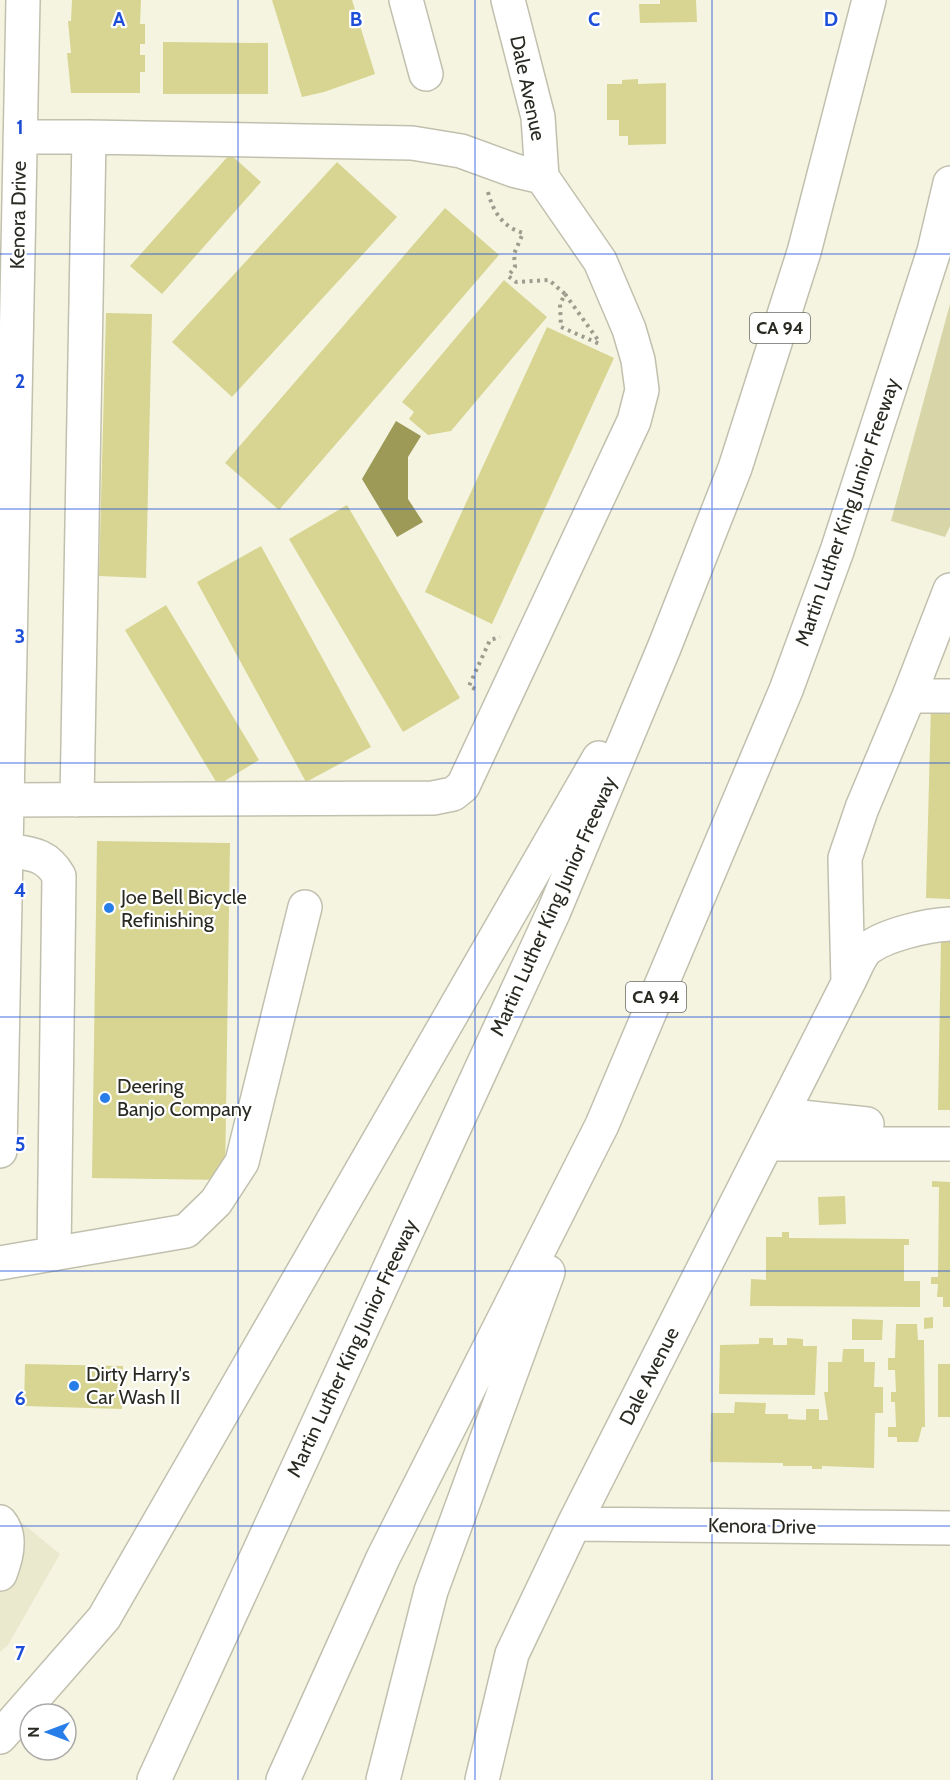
<svg xmlns="http://www.w3.org/2000/svg" width="950" height="1780" viewBox="0 0 950 1780" font-family="Cabin,sans-serif">
	<rect width="100%" height="100%" fill="#f5f4e1"/>
	<path fill="#eae9ce" d="M0,1505L60,1554L8,1645L0,1652Z"/>
	<path fill="#d8d6a9" d="M950,304V526L945,537L891,521Z"/>
	<path fill="#9d9a58" d="M396,421L421,436L408,457V499L423,522L397,537L362,479Z"/>
	<path fill="#d7d591" d="M72,0H141L140,24H145V44H140V55H145V72H140V93H71L67,53H71L68,21H71Z
		M272,0H352L375,74L324,92L302,97Z
		M660,0H696L697,22L640,23L639,4H660Z
		M163,42L268,43V94H163Z
		M638,79V84L666,83V144L628,145V136H619V120H607V84H622V80Z
		M230,154L261,182L162,294L130,266Z
		M337,162L397,217L232,397L172,342Z
		M445,208L499,255L279,510L225,463Z
		M504,280L547,317L451,431L428,435L409,419L414,412L402,402Z
		M106,313L152,314L146,578L99,576Z
		M547,327L614,358L492,624L425,592Z
		M347,505L460,698L403,732L289,539Z
		M261,546L371,747L306,782L197,582Z
		M166,605L259,760L218,785L125,630Z
		M931,705H950V899L926,898Z
		M97,841L230,843L225,1180L92,1178Z
		M941,940H950V1110H938Z
		M932,1181L950,1182V1307H943V1297H937L938,1284H931V1277H938L939,1187H932Z
		M845,1196L846,1224L819,1225L818,1197Z
		M782,1232H789V1238L909,1239V1245H904V1281H920V1307L750,1306L751,1279L766,1280V1237H782Z
		M933,1317V1328L924,1329V1318Z
		M852,1319L883,1320L882,1340H852Z
		M896,1324H917L918,1340H924L925,1427H922L918,1442H897V1437H888V1427H896L895,1402H891V1392H896L895,1370H888V1358H895Z
		M759,1338H773V1345H787V1338L803,1339V1346H817L815,1395L719,1394L720,1345L759,1344Z
		M843,1349H864V1362H875L874,1387H883V1413H875L874,1468L822,1466V1469H812V1466H783V1463L710,1462L711,1413H734L735,1402L766,1403L765,1414H788V1419L806,1420V1409H819V1420H828L824,1392H828V1362H842Z
		M25,1364L123,1366L122,1409L24,1406Z
		M938,1364H950V1417H938Z"/>
	<g fill="none" stroke-linecap="round" stroke-linejoin="round">
		<defs>
			<path id="minor" d="M406,0L426,74
				M508,0L538,117L542,177
				M20,137H89L77,800
				M950,590L909,696H950
				M909,696L862,808L845,858L848,983C853,974 859,957 866,950C883,935 928,925 950,924
				M7,800L433,798L453,794L463,786L634,421L642,390L638,360L629,329L600,261L542,177L516,171L461,151L412,143L89,137
				M6,850C30,854 46,853 59,876L54,1254
				M782,1115L867,1124
				M768,1144H950
				M0,1151L23,0
				M0,1263L186,1231L216,1202L242,1162L305,907
				M0,1522C12,1536 6,1559 0,1574
				M574,1524L950,1528
				M482,1780L512,1654L574,1524L848,983"/>
			<path id="highway" d="M0,1737L104,1618L599,758
				M154,1780L554,911L664,648L735,468L804,252L869,0
				M283,1780L383,1558L602,1125L786,690L837,551L934,251L950,183
				M383,1780L431,1591L548,1272"/>
		</defs>
		<use href="#minor" stroke="#c1c0ae" stroke-width="36"/>
		<use href="#highway" stroke="#c1c0ae" stroke-width="36"/>
		<path stroke="#9d9d8f" stroke-width="4" stroke-dasharray="3 4.5" stroke-linecap="butt" d="M488,192C493,212 503,227 523,233L514,254L515,267L508,276L516,282L549,280L565,294L560,304L561,327L602,345
			M565,294L598,340
			M475,689L469,686L490,640L500,637"/>
		<use href="#minor" stroke="#fff" stroke-width="33"/>
		<use href="#highway" stroke="#fff" stroke-width="33"/>
	</g>
	<path fill="none" stroke="#1d4ed8" stroke-width="1.5" stroke-opacity="0.55" d="M238,0V1780M475,0V1780M712,0V1780M0,254H950M0,509H950M0,763H950M0,1017H950M0,1271H950M0,1526H950"/>
	<g fill="#277ee8" stroke="#fff" stroke-width="2">
		<circle cx="109" cy="908" r="6"/>
		<circle cx="105" cy="1098" r="6"/>
		<circle cx="74" cy="1386" r="6"/>
	</g>
	<g text-anchor="middle" stroke-width="4.5" stroke-linejoin="round" paint-order="stroke">
		<g fill="#fff" stroke="#6a6a65" stroke-width="1.5">
			<rect x="750" y="313" width="60" height="30" rx="4.5"/>
			<rect x="626" y="982" width="60" height="30" rx="4.5"/>
		</g>
		<g font-size="18" font-weight="bold" fill="#2a2a23">
			<text x="780" y="334">CA 94</text>
			<text x="656" y="1003">CA 94</text>
		</g>
		<g font-size="20" fill="#2a2a23" stroke="#fff">
			<text transform="translate(528 88) rotate(78)" y="7">Dale Avenue</text>
			<text transform="translate(18 215) rotate(-89)" y="7">Kenora Drive</text>
			<text transform="translate(847 512) rotate(-71)" y="7">Martin Luther King Junior Freeway</text>
			<text transform="translate(553 906) rotate(-66)" y="7">Martin Luther King Junior Freeway</text>
			<text transform="translate(352 1348) rotate(-65)" y="7">Martin Luther King Junior Freeway</text>
			<text transform="translate(649 1376) rotate(-63)" y="7">Dale Avenue</text>
			<text transform="translate(762 1526) rotate(1)" y="7">Kenora Drive</text>
		</g>
		<g font-size="20" fill="#2a2a23" stroke="#fff" text-anchor="start">
			<text x="121" y="904">Joe Bell Bicycle<tspan x="121" dy="23">Refinishing</tspan></text>
			<text x="117" y="1093">Deering<tspan x="117" dy="23">Banjo Company</tspan></text>
			<text x="86" y="1381">Dirty Harry's<tspan x="86" dy="23">Car Wash II</tspan></text>
		</g>
	</g>
	<g font-size="20" text-anchor="middle" font-weight="bold" fill="#1d4ed8" stroke="#fff" stroke-width="4.5" stroke-linejoin="round" paint-order="stroke">
		<text x="119" y="26">A</text>
		<text x="356" y="26">B</text>
		<text x="594" y="26">C</text>
		<text x="831" y="26">D</text>
		<text x="20" y="134">1</text>
		<text x="20" y="388">2</text>
		<text x="20" y="643">3</text>
		<text x="20" y="897">4</text>
		<text x="20" y="1151">5</text>
		<text x="20" y="1405">6</text>
		<text x="20" y="1660">7</text>
	</g>
	<g transform="translate(48 1732) rotate(270)"><circle r="28" fill="#ffffff" stroke="#aaaaa7" stroke-width="1.5"/>
	<path d="M0-4.5L10 22L0 15L-10 22Z" fill="#277ee8"/>
	<text y="-9" font-size="16" font-weight="bold" text-anchor="middle" fill="#2a2a23">N</text>
	</g>
</svg>
